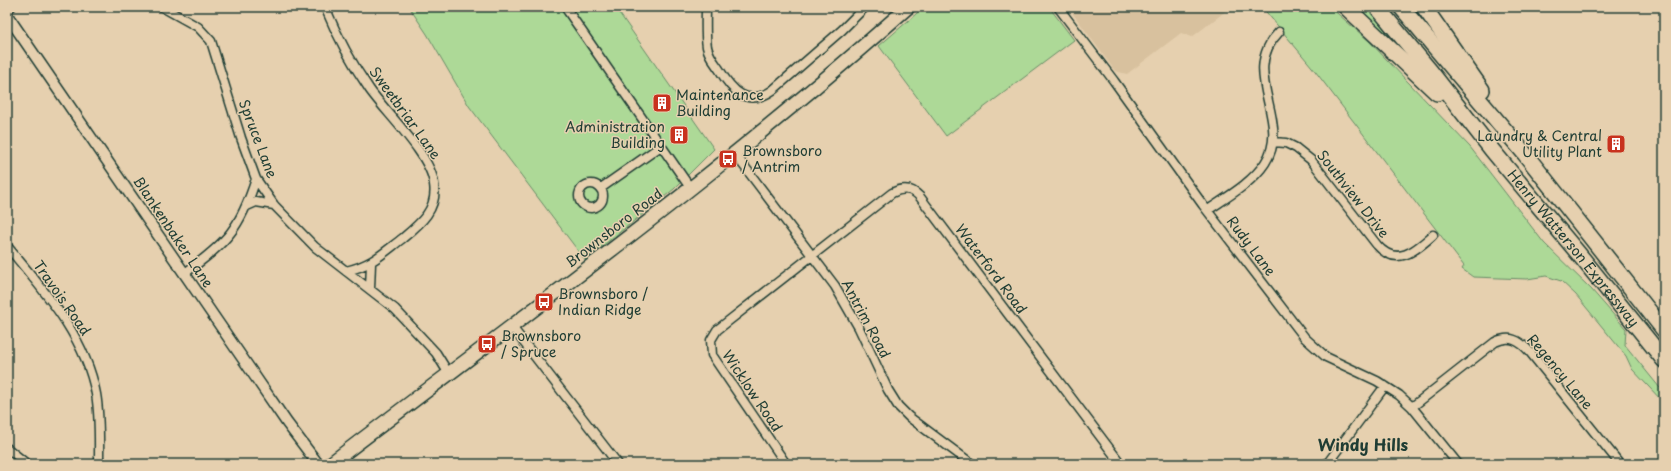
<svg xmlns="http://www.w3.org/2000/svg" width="1671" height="471" viewBox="0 0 1671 471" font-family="'Playpen Sans',sans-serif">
	<rect width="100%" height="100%" fill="#e6d0af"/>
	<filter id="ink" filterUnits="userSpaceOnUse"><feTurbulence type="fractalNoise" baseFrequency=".025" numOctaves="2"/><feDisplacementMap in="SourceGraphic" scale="8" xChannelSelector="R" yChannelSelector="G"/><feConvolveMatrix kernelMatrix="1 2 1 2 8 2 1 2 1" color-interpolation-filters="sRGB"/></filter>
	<g filter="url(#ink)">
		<path fill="#d8c19e" d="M1068,7H1231L1192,37L1181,33L1127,74L1115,71Z"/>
		<path fill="#add997" stroke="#668b66" d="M409,7H615L714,149L674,189L585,260L469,106L427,34Z
			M924,7H1049L1074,40L946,136L879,46Z
			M1262,7H1330L1369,41L1470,147L1544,243L1591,289L1626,329L1625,345L1664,393V403L1632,369L1626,356L1576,295L1561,281L1546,276L1527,279L1473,277L1462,269L1464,266L1312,67Z
			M1351,7H1366L1408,56Z"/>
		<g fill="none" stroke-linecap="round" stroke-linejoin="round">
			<defs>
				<path id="minor" d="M162,7L198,27L211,41L241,138L256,179L274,205L315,247L395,309L436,353L449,374
					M325,7C337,36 352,64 370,90C387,114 431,155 434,184C438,209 421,223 403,238C382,254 372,265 346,271
					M565,7L691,189
					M706,7C706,20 705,34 707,47C709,56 714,62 719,69C732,91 747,108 773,90L842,30L865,7
					M1058,7L1114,81L1203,205L1305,338L1326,357L1377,381L1399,395L1412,407L1458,464
					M7,10L11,7
					M1273,142L1286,143L1296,148L1311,160L1377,245C1397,268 1416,250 1433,235
					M735,154L835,286L859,328L888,390L898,406L909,417L972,464
					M579 196a12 12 0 1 1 24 0a12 12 0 1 1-24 0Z
					M601,188L661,146
					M247,206L256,202L274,205
					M1208,210C1227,197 1252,183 1265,163C1293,120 1238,74 1279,32
					M7,246C43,290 85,335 96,394C100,417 99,441 99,464
					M185,273C227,242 240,229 256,179
					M370,289L371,263
					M512,327L618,464
					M1412,407L1495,342C1510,335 1519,340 1530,352L1620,464
					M7,448L27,464
					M786,464L712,355L711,340L717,330L892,193C903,187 912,188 920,197L1121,464
					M1327,464L1385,386"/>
				<path id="tertiary" d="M7,15L287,423L318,464"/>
				<path id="primary" d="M330,464C525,315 725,170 908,7"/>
				<g id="motorway">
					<path d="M1346,7L1437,93"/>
					<path id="s1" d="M1377,7L1431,72L1492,150L1578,253L1664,360"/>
					<path d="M1401,7L1525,154L1664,330"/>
					<path d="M1424,7L1482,90"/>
				</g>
			</defs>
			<use href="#minor" stroke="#1f3d34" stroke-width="11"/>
			<use href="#tertiary" stroke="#1f3d34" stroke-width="13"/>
			<use href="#primary" stroke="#1f3d34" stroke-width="16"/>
			<use href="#motorway" stroke="#1f3d34" stroke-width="18"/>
			<use href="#minor" stroke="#e6d0af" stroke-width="8"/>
			<use href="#tertiary" stroke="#e6d0af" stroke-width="10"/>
			<use href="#primary" stroke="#e6d0af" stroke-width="13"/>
			<use href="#motorway" stroke="#e6d0af" stroke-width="15"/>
		</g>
	</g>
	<defs>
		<symbol id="building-square" viewBox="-11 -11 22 22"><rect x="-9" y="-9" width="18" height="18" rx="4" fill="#c8321e" stroke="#e6d0af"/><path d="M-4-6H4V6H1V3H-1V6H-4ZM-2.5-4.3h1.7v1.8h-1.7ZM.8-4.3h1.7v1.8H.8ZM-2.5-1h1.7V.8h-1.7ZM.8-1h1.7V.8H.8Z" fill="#fff"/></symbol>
		<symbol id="bus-square" viewBox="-11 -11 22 22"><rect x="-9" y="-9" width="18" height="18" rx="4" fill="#c8321e" stroke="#e6d0af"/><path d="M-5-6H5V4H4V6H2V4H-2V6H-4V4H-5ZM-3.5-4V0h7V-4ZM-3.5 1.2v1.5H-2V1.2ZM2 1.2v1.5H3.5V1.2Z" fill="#fff"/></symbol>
	</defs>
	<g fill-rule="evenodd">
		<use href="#building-square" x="651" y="92" width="22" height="22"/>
		<use href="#building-square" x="668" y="124" width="22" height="22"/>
		<use href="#building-square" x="1605" y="133" width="22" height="22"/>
		<use href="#bus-square" x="717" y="148" width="22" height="22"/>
		<use href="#bus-square" x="533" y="291" width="22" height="22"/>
		<use href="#bus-square" x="476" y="333" width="22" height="22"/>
	</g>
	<g text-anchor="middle" stroke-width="3" stroke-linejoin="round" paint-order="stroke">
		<g font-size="14" fill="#1f3d34" stroke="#e6d0af" text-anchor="start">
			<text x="676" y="100">Maintenance<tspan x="676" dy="16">Building</tspan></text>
			<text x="665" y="132" text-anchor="end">Administration<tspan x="665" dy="16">Building</tspan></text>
			<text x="1602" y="141" text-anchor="end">Laundry &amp; Central<tspan x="1602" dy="16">Utility Plant</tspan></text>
			<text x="742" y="156">Brownsboro<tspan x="742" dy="16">/ Antrim</tspan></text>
			<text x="558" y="299">Brownsboro /<tspan x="558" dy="16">Indian Ridge</tspan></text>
			<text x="501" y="341">Brownsboro<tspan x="501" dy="16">/ Spruce</tspan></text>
		</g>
		<g font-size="14" fill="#1f3d34" stroke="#e6d0af">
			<text transform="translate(405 113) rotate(54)" y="5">Sweetbriar Lane</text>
			<text transform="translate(258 139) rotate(69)" y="5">Spruce Lane</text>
			<text transform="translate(1353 194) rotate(52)" y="5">Southview Drive</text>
			<text transform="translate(614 228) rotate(-38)" y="5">Brownsboro Road</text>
			<text transform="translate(173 232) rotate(56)" y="5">Blankenbaker Lane</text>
			<text transform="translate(1251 246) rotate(53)" y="5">Rudy Lane</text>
			<text dy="5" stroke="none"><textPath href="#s1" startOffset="311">Henry Watterson Expressway</textPath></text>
			<text transform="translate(991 269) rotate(53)" y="5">Waterford Road</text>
			<text transform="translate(62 298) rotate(55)" y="5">Travois Road</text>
			<text transform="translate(866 319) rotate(62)" y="5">Antrim Road</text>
			<text transform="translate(1560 372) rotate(50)" y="5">Regency Lane</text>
			<text transform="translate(752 391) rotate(56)" y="5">Wicklow Road</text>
		</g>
		<g font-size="16" font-weight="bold" fill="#1f3d34" stroke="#e6d0af">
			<text x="1363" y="451">Windy Hills</text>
		</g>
	</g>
	<rect width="1671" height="471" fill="none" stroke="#e6d0af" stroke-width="24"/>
	<rect x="12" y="12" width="1647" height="447" fill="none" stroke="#1f3d34" stroke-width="1.5" filter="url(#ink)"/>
</svg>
